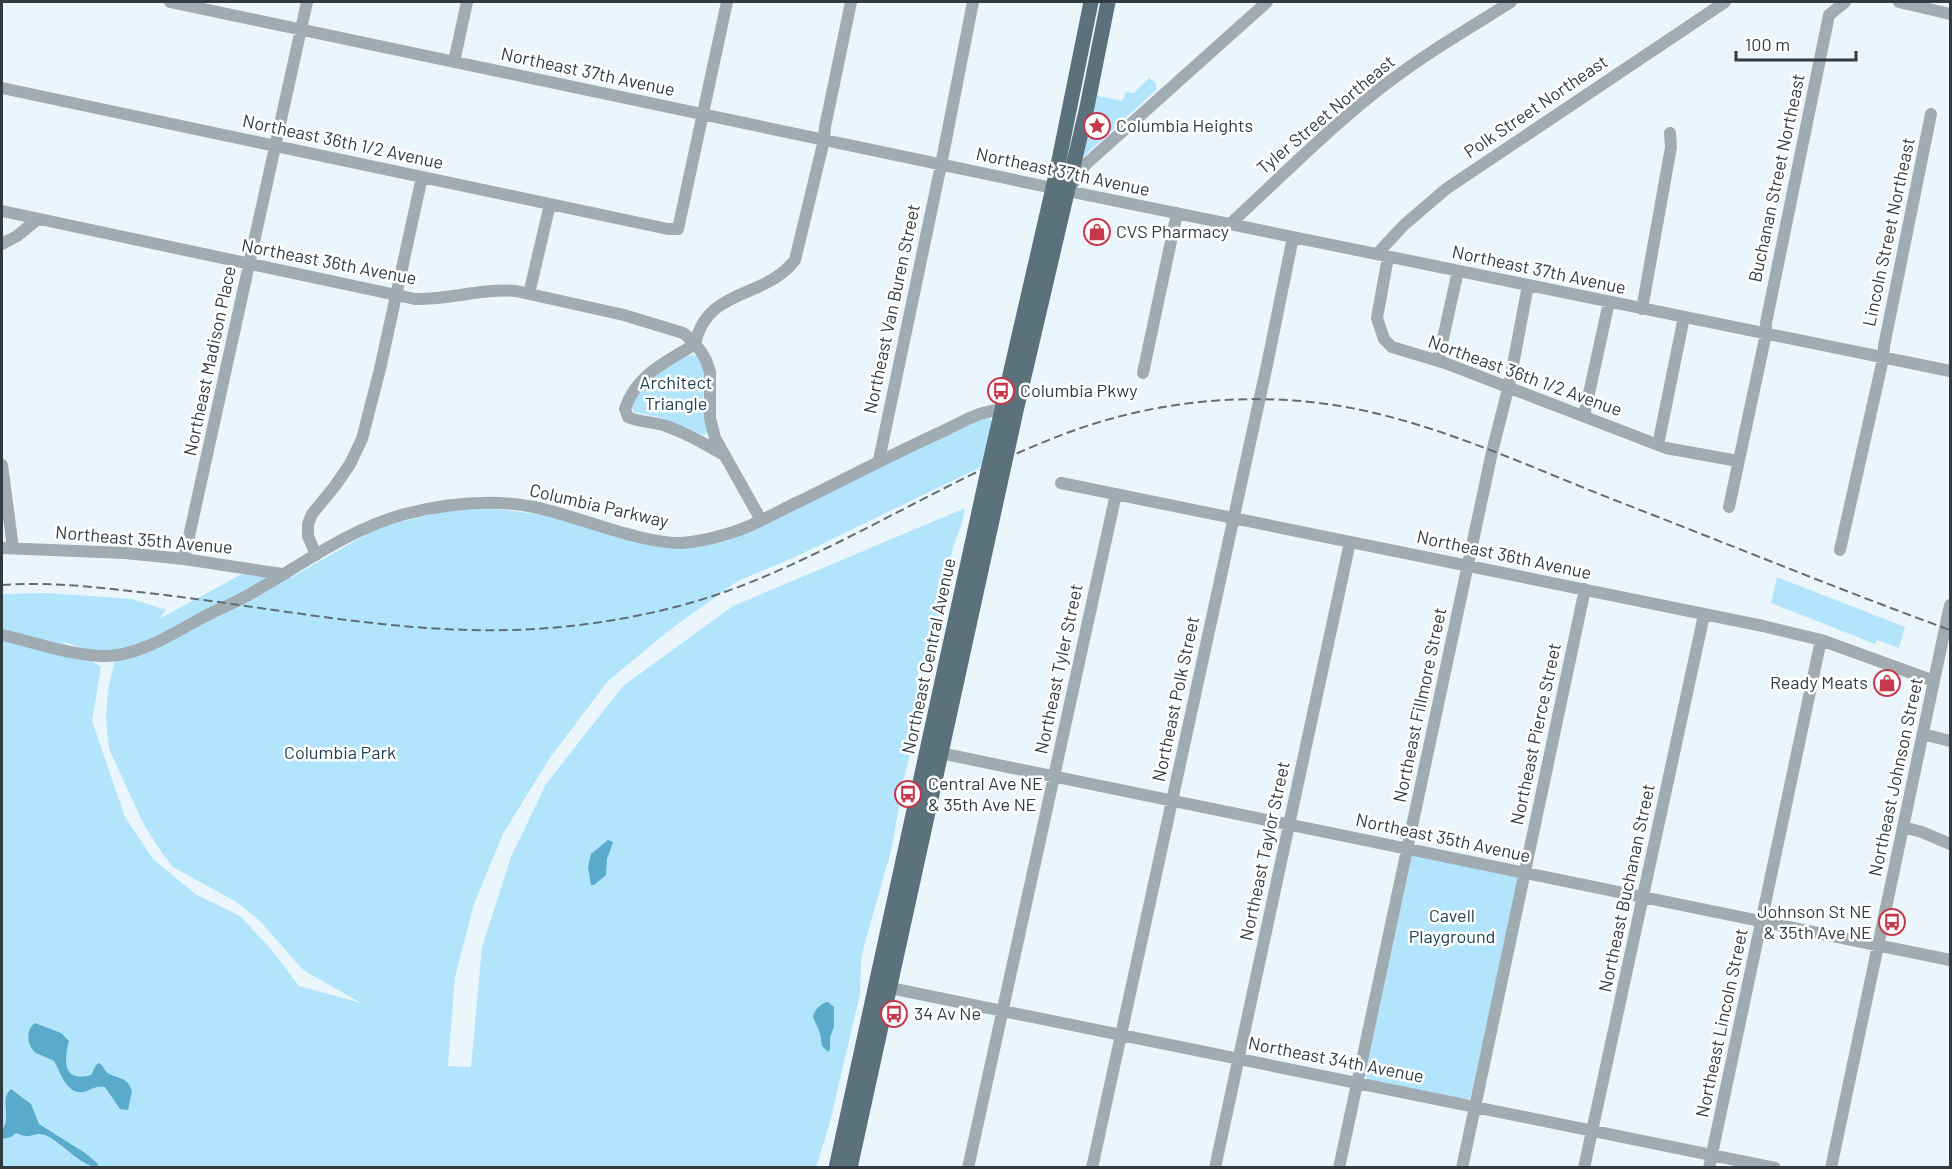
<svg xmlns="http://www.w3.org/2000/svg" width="1952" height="1169" viewBox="0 0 1952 1169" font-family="Barlow,sans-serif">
	<rect width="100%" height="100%" fill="#eaf6fb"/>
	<path fill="#b2e5fc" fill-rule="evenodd" d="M1149,78L1155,82L1157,89L1081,159C1086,135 1096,121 1094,95L1122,101L1126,92L1134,93Z
		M692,355L699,356L706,372L703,399L708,433L703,435L662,418L634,412L631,405C640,383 668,361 692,355Z
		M988,417L995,425L987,464L795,557L738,581L672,628L608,681L549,759L503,834L474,904L455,977L448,1066L471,1067L482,947L511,857L546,784L623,686L733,606L965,508L962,523L953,547L934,640L920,668L917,678L918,721L903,782L892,847L864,946L861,962L860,994L829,1126L816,1167H2V594L47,593L132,599L166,610L159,619L244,573L292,577L367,534L391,524L441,512L489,508L551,516L692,546L959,427ZM61,641L115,659L108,690L106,720L109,749L144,825L162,853L173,867L238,903L260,921L303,970L361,1003L299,986L271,949L240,916L195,894L153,859L125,817L92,721L101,667Z
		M1777,577L1905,627L1899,648L1877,640L1875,644L1771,603Z
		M1415,855L1517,876L1518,882L1471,1095L1470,1098L1465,1099L1369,1081L1365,1075L1412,856Z"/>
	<path fill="#5aaacb" d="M608,840L613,842L607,859L606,875L594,885H591L588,867L591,854Z
		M828,1002L834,1007V1027L830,1037V1049L828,1052L822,1046L820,1033L813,1017C814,1010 822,1002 828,1002Z
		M35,1023L61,1033L69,1041C64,1060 62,1083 91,1075L96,1065L99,1063C104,1066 104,1071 109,1074C120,1079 128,1078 132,1091L128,1110L120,1109L105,1087C96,1086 94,1088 87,1091C67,1098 61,1073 54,1061C49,1058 42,1056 36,1053C27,1046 25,1030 35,1023Z
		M11,1089L31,1104L39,1124L85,1153L97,1163L99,1167C82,1168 62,1142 45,1135C37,1132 32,1137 26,1136C22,1136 20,1134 16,1133L11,1137L2,1139C1,1127 6,1127 6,1119C7,1108 2,1097 11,1089Z"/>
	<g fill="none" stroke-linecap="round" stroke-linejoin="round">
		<path stroke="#a0acb2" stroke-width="12" d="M170,2L1043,186L1950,371
			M1899,2L1950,14
			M454,62L467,2
			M2,88L668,229H678L727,2
			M1070,188L1086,164L1267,2
			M2,211L415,299C449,300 482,288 516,291L624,315L683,333L687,336L700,350L706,360L710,372V418L715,438L761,520
			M1230,224C1280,178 1328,129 1382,87C1423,55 1468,29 1511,2
			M2,244L17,236L38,219
			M1377,254L1404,225L1446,189L1725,2
			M1388,257L1377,318L1384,339L1392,347L1445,363L1666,448L1738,461
			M529,294L550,204
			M1642,309L1671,147L1670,133
			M1438,361L1458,271
			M1143,373L1177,213
			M1584,416L1609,302
			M1658,445L1684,317
			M722,454C704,443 686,433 666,426C653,421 640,423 628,417L625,409C636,374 667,362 695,344C707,287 764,300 795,260L824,140L825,127L851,2
			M879,460L941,165L973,2
			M2,465L13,548
			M1061,483L1763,626L1821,640L1934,681
			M1729,507L1766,334V323L1829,15L1845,2
			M2,548L125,553L184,559L282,574
			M1840,550L1883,359L1884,346L1931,114
			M316,555L308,536V524L312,514L335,486L350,464L362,439L380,369L422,177
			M184,559L307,2
			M2,635C34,642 68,655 102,656C136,657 169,636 198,620C212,612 227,606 241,599C295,570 345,530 405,514C445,504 492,499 534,507C579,516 636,543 681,543C695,542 710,539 723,535C750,528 773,514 798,502C845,479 891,455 939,433C961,423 984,407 1010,410
			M1923,734L1950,741
			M935,752L1950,960
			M1903,827L1922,832L1950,844
			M890,988L1775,1168
			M968,1168L1116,494
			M1092,1168L1267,365L1293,237
			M1215,1168L1350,542
			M1339,1168L1492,452L1510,381L1528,285
			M1462,1168L1585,589
			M1584,1168L1704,615
			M1709,1168L1821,640
			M1831,1168L1950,605"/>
		<path stroke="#5b717b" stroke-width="15" d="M836,1168L989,466L1056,175L1091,2
			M850,1168L1016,411L1087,107L1108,2"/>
		<path stroke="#626e73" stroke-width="2" stroke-dasharray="9 4.5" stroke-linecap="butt" d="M2,585C56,581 110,589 165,595C297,611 428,640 561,627C622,621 684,608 741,586C852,543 953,476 1064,434C1160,398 1266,389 1366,411C1452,430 1535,469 1617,501C1728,544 1838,589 1950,630"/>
	</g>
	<defs>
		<symbol id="sight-ring" viewBox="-11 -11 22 22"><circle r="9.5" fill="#fff" stroke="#c7374c" stroke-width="1.5"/><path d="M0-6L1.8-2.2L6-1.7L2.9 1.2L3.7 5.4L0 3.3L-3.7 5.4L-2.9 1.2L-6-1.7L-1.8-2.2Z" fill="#c7374c"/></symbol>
		<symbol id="shop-ring" viewBox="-11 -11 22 22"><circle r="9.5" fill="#fff" stroke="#c7374c" stroke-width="1.5"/><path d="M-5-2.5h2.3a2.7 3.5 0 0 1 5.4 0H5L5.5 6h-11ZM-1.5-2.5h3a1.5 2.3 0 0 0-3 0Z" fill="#c7374c"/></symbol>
		<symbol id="bus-ring" viewBox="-11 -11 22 22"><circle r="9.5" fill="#fff" stroke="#c7374c" stroke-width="1.5"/><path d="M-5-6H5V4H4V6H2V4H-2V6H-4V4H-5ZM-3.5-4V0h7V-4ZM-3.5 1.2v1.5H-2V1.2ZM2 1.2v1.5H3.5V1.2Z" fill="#c7374c"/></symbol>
	</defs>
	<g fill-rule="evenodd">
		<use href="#sight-ring" x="1082" y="111" width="30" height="30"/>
		<use href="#shop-ring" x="1082" y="217" width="30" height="30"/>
		<use href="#bus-ring" x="986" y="376" width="30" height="30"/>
		<use href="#shop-ring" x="1872" y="668" width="30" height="30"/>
		<use href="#bus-ring" x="893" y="779" width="30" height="30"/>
		<use href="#bus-ring" x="1877" y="907" width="30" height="30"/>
		<use href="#bus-ring" x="879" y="999" width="30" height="30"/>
	</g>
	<g text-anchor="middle" stroke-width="5" stroke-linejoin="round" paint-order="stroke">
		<g font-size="18" fill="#303c41" stroke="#fff">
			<text transform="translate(588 72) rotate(12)" y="6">Northeast 37th Avenue</text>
			<text transform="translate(1536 107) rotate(-34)" y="6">Polk Street Northeast</text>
			<text transform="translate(1326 115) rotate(-40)" y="6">Tyler Street Northeast</text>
			<text transform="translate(343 142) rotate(12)" y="6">Northeast 36th 1/2 Avenue</text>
			<text transform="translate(1063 172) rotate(12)" y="6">Northeast 37th Avenue</text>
			<text transform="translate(1777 178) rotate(-78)" y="6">Buchanan Street Northeast</text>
			<text transform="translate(1889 232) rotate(-78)" y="6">Lincoln Street Northeast</text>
			<text transform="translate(329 262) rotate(11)" y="6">Northeast 36th Avenue</text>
			<text transform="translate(1539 270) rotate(12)" y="6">Northeast 37th Avenue</text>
			<text transform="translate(892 309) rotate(-78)" y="6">Northeast Van Buren Street</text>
			<text transform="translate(210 361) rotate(-78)" y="6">Northeast Madison Place</text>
			<text transform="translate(1525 376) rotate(20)" y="6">Northeast 36th 1/2 Avenue</text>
			<text transform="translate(599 506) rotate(13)" y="6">Columbia Parkway</text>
			<text transform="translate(144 540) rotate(5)" y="6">Northeast 35th Avenue</text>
			<text transform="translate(1504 555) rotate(12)" y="6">Northeast 36th Avenue</text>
			<text transform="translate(929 656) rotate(-78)" y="6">Northeast Central Avenue</text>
			<text transform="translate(1059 669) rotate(-78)" y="6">Northeast Tyler Street</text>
			<text transform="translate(1176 699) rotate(-78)" y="6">Northeast Polk Street</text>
			<text transform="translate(1420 705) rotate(-78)" y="6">Northeast Fillmore Street</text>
			<text transform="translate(1536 734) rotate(-78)" y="6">Northeast Pierce Street</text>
			<text transform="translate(1896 777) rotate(-78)" y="6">Northeast Johnson Street</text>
			<text transform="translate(1443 838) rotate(12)" y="6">Northeast 35th Avenue</text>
			<text transform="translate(1265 851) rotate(-78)" y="6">Northeast Taylor Street</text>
			<text transform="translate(1627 888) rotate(-78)" y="6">Northeast Buchanan Street</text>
			<text transform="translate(1722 1023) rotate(-78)" y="6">Northeast Lincoln Street</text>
			<text transform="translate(1336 1060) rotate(11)" y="6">Northeast 34th Avenue</text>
		</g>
		<g font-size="18" fill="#303c41" stroke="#fff" text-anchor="start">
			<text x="1116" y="132">Columbia Heights</text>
			<text x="1116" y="238">CVS Pharmacy</text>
			<text x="1020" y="397">Columbia Pkwy</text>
			<text x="1868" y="689" text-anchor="end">Ready Meats</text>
			<text x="928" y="790">Central Ave NE<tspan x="928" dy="21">&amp; 35th Ave NE</tspan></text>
			<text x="1872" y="918" text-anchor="end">Johnson St NE<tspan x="1872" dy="21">&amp; 35th Ave NE</tspan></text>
			<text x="914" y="1020">34 Av Ne</text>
		</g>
		<g font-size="18" fill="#1d4251" stroke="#fff">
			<text x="676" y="389">Architect<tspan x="676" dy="21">Triangle</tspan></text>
			<text x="340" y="759">Columbia Park</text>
			<text x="1452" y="922">Cavell<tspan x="1452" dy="21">Playground</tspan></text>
		</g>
	</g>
	<rect width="1952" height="1169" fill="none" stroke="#303c41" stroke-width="6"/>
	<path d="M1736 51v9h120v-9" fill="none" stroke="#303c41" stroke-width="3"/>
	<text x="1745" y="51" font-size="18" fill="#303c41" stroke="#ffffff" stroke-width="4.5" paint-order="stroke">100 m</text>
</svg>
